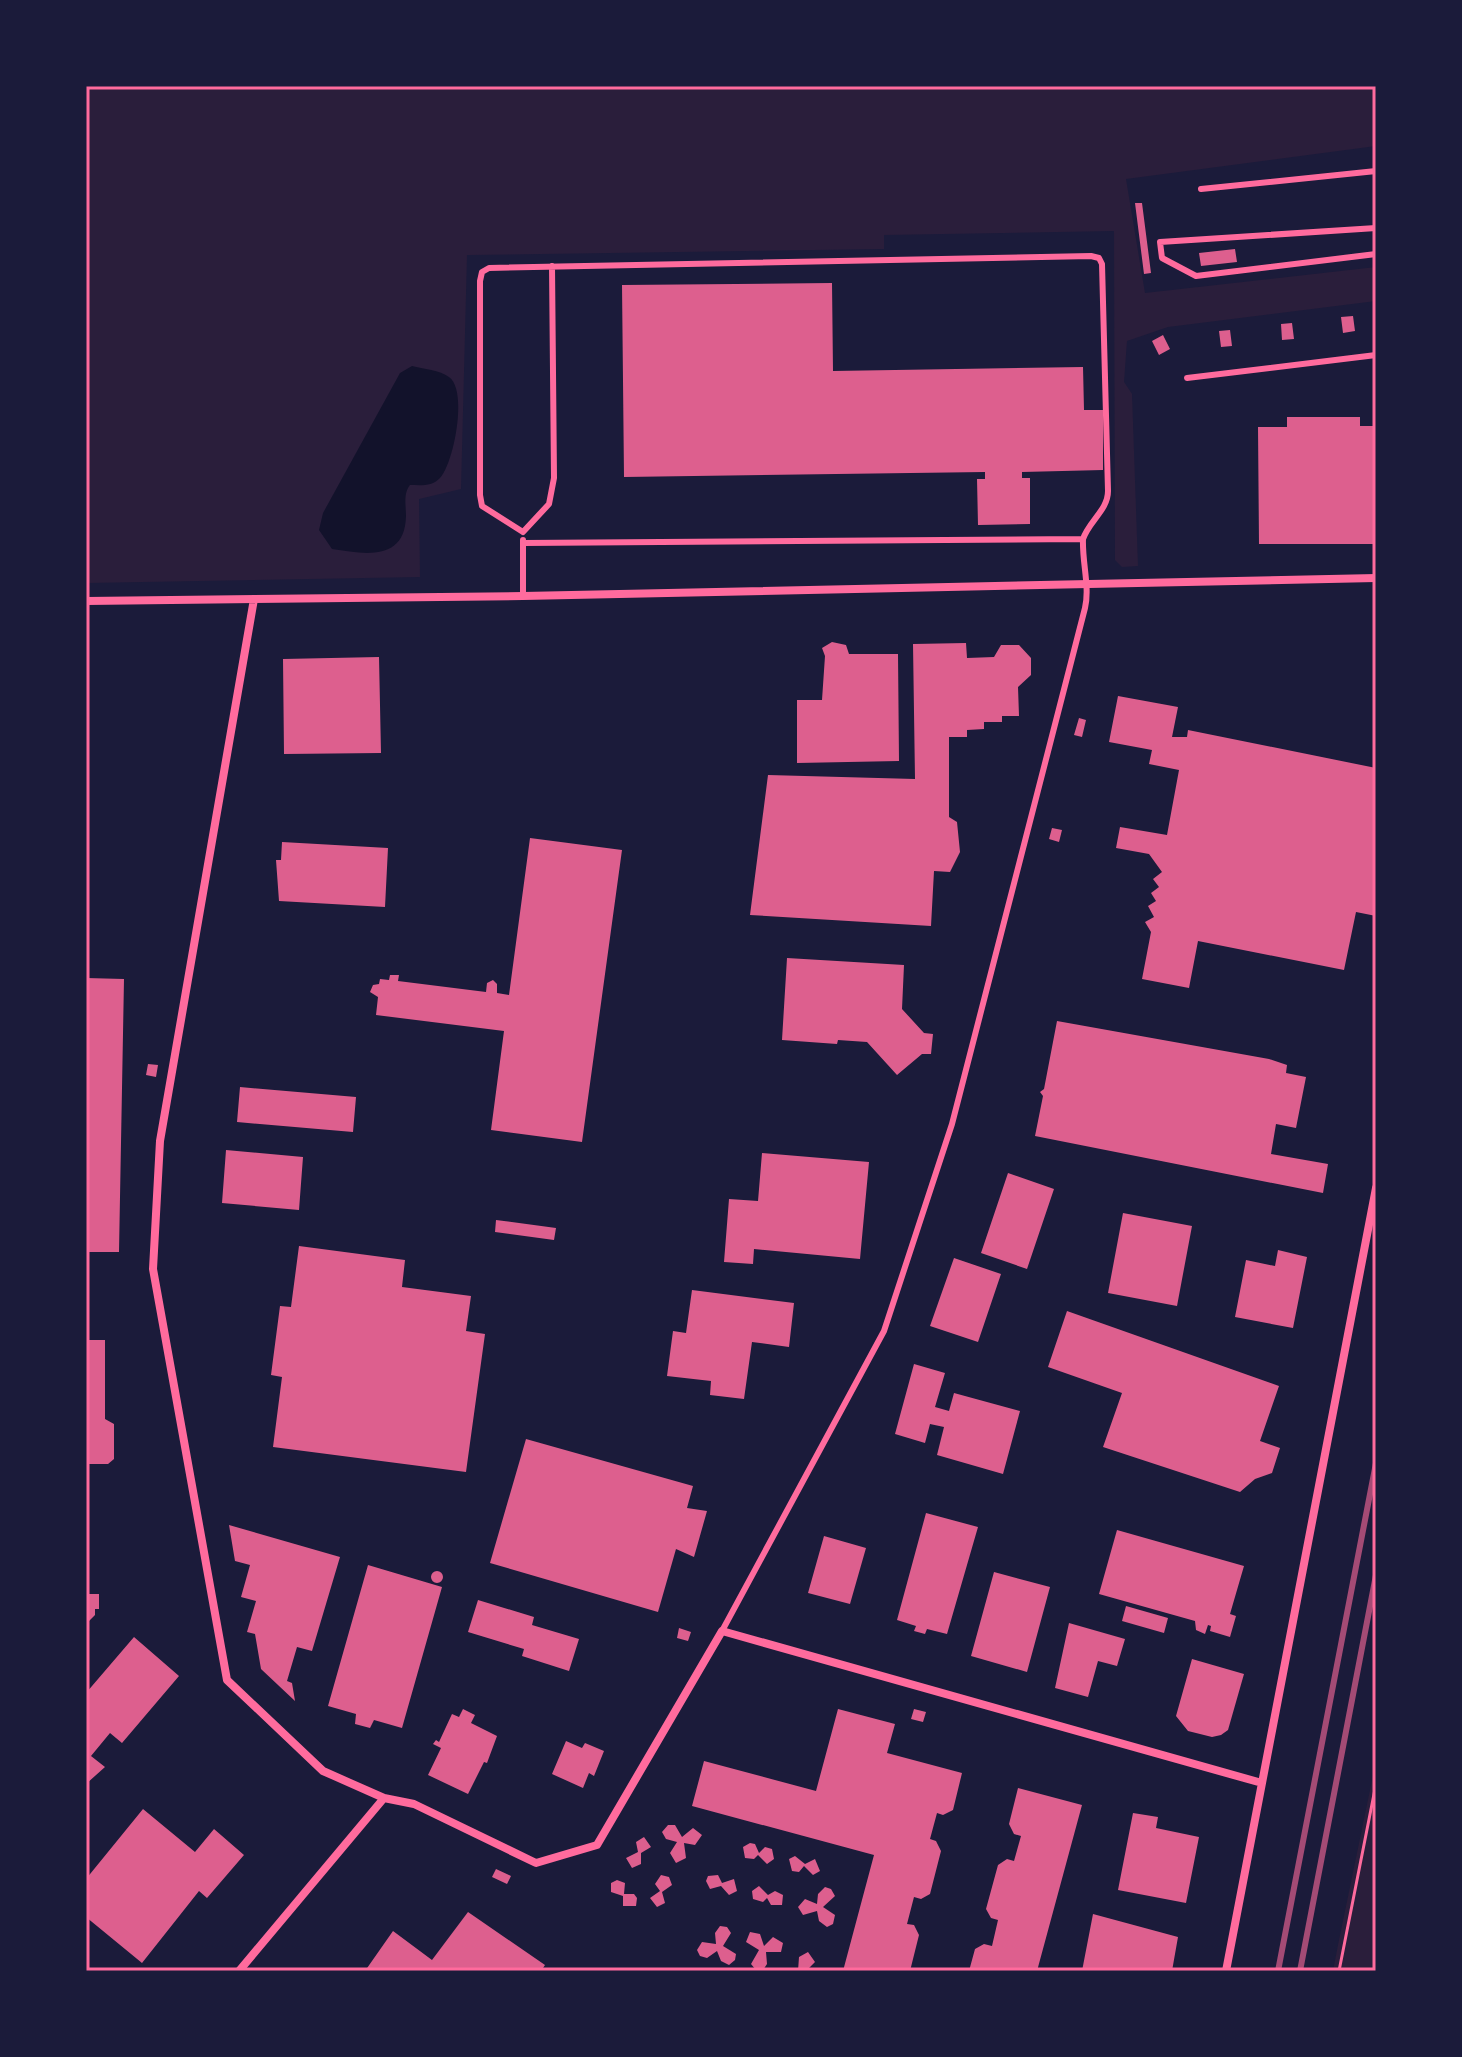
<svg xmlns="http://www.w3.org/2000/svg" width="1462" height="2057" viewBox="0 0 1462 2057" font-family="Lato,sans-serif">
	<rect width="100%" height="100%" fill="#1b1b3a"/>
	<path fill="#2a1e3b" d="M86,86H1376V146L1126,179L1145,293L1376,267V301L1168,327L1127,341L1124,382L1132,394L1138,566L1122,567L1115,560L1114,231L884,235V249L467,255L461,489L419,499L420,577L86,583Z
		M1376,1761V1971H1333L1338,1945Z"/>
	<path fill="#12122b" d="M412,366C423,369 440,370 449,377C468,390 454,463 440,478C432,487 420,485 410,485C403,494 406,506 406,516C405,562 364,554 332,549L319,530L323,513L400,373Z"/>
	<path fill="#dd5f8e" d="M1135,203H1142L1151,273L1144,274Z
		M1235,249L1237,262L1201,266L1199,253Z
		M832,283L833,371L1083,367L1084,410H1103V470L1022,472V478H1030V524L978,525L977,479H985V472L624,477L622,285Z
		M1353,316L1355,331L1343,333L1341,317Z
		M1292,323L1294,339L1282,340L1281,324Z
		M1230,330L1232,346L1221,347L1219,331Z
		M1163,335L1170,349L1159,355L1152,341Z
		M1287,417H1360V426H1376V544H1259L1258,427H1287Z
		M832,642L846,645L849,654H898L899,761L797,763V700H822L825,656L822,648Z
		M966,643L967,658L994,657L1001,645H1019L1031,658V675L1018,687L1019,716H1002V722H984V729L967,730V737H949V817L957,822L960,852L950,872L934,871L931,926L750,915L768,775L915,779L913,644Z
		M379,657L381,753L284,754L283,659Z
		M1118,696L1178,707L1172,737H1187L1188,730L1376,768V916L1356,912L1344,970L1198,941L1189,988L1142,979L1151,932L1145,922L1154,917L1148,906L1156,901L1151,893L1159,887L1153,879L1162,872L1149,854L1116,848L1120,827L1167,835L1179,770L1149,764L1152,750L1109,742Z
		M1079,718L1086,720L1082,737L1074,735Z
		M1052,828L1062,830L1059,842L1049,839Z
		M530,838L622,850L582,1142L491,1130L504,1031L376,1015L378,997L370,992L373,985L379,984L380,979L389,980L390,975H399L398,981L486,992L487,983L493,980L497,984V993L509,995Z
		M282,842L388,848L385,907L279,901L276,860H281Z
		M787,958L904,965L902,1009L924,1033L933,1034L931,1054H922L897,1075L867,1042L838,1040L837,1044L782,1040Z
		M86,978L124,979L119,1252H86Z
		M1057,1021L1269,1059L1287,1065L1286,1073L1306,1077L1296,1128L1276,1124L1271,1154L1328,1164L1323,1193L1035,1136L1043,1096L1040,1092L1044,1089Z
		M148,1064L158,1065L156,1077L146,1075Z
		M240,1087L356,1097L353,1132L237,1122Z
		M226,1150L303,1157L299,1210L222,1203Z
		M762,1153L869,1162L860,1259L754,1249L753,1264L724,1262L729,1199L758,1201Z
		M1008,1173L1054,1189L1027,1269L981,1253Z
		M1123,1213L1192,1226L1177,1306L1108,1293Z
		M496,1220L556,1228L554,1240L495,1232Z
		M299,1246L405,1260L402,1287L471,1296L466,1331L485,1334L466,1472L273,1447L282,1377L271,1375L280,1306L291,1307Z
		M1278,1250L1307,1257L1293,1328L1235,1317L1246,1260L1275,1266Z
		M954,1258L1001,1274L978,1342L930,1326Z
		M692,1290L794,1303L789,1347L752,1342L744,1399L710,1395L711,1381L667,1376L673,1331L686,1333Z
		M1067,1311L1279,1386L1260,1441L1280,1448L1272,1473L1255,1479L1240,1492L1103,1447L1122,1393L1048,1367Z
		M86,1340H105V1419L114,1424V1459L108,1464H86Z
		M914,1364L945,1373L935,1407L949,1411L954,1393L1020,1411L1003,1474L937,1455L944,1427L930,1424L925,1443L895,1434Z
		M526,1439L693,1486L687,1508L707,1511L694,1557L676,1549L658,1612L490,1563Z
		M926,1513L978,1527L947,1634L927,1629L925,1634L914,1631L916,1626L897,1620Z
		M229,1525L340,1557L312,1651L297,1647L287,1681L292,1683L295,1701L261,1669L255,1634L247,1632L256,1601L241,1597L250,1565L235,1561Z
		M1117,1530L1244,1566L1230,1614L1236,1616L1230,1637L1210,1631L1211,1626L1208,1625L1205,1634L1196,1630L1195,1621L1099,1594Z
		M824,1536L866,1548L850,1604L808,1593Z
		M368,1565L442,1587L402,1728L374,1720L370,1728L355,1724L356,1714L328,1706Z
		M431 1577a6 6 0 1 1 12 0a6 6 0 1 1-12 0Z
		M994,1572L1050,1587L1027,1672L971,1656Z
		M86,1594H99V1609H95V1615L86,1624Z
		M478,1600L534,1617L532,1625L579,1639L569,1671L522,1656L524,1649L468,1632Z
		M1126,1606L1168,1618L1164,1633L1122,1621Z
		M1069,1623L1125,1639L1117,1666L1098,1661L1088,1697L1055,1688Z
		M679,1628L691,1632L688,1641L677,1638Z
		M134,1637L179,1676L122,1743L110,1733L91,1756L105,1767L86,1784V1693Z
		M1192,1659L1244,1674L1228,1730L1221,1735L1212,1737L1188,1731L1176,1716Z
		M463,1709L475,1715L471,1723L497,1736L487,1763L484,1762L468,1794L428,1775L441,1748L433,1744L436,1740L439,1742L452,1714L459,1717Z
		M838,1709L895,1724L887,1753L962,1773L953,1810L943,1815L937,1813L930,1839L936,1841L941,1851L930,1894L921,1899L914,1897L907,1924L914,1925L919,1935L910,1971H843L874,1855L692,1806L704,1761L816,1791Z
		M914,1709L926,1712L923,1722L911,1719Z
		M566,1741L582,1748L585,1743L604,1751L594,1776L589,1773L583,1788L552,1774Z
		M1018,1788L1082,1805L1037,1971H969L975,1949L984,1944L992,1946L998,1920L991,1918L986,1909L998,1865L1007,1859L1014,1861L1021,1836L1014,1834L1009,1824Z
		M143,1809L195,1852L214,1829L244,1855L207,1898L199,1891L142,1963L86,1917V1879Z
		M1133,1813L1158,1817L1156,1828L1199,1837L1186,1903L1118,1890Z
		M675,1825L682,1837L693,1828L702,1835L695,1845L684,1843L686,1858L676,1863L670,1853L677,1842L666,1839L662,1832L668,1825Z
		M644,1837L651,1847L641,1853V1864L632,1868L626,1858L638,1852L636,1842Z
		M750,1843L755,1844L759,1853L765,1847L772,1849L774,1859L767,1864L758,1855L754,1859L745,1858L743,1847Z
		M795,1856L805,1864L815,1859L820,1871L813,1875L804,1866L799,1872L792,1871L789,1859Z
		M496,1869L511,1876L507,1884L492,1877Z
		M661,1875L669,1877L672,1885L662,1892L665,1903L657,1907L650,1898L660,1891L655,1884Z
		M718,1875L722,1883L734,1879L737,1891L729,1895L721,1886L710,1889L706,1881L708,1876Z
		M617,1880L625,1883L624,1894H634L637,1898L636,1906H623V1896L611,1892V1883Z
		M759,1886L768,1895L775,1891L783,1895L782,1905H771L767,1898L763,1902L753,1899L752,1891Z
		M825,1887L831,1889L835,1896L823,1907L835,1915L833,1924L827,1927L819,1921L817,1911L803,1915L798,1907L805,1899L817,1904L818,1894Z
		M468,1912L545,1965L541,1971H365L393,1931L432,1960Z
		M1093,1914L1178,1937L1172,1971H1082Z
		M720,1926L727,1927L731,1933L723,1946L736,1954L735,1960L729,1965L721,1961L717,1951L707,1958L700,1956L697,1950L702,1942L716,1944L715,1933Z
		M750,1932L760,1934L764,1946L773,1937L783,1943L781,1952H766L767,1964L763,1970H756L751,1964L759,1950L746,1942Z
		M808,1952L815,1962L806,1971H798L799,1957Z"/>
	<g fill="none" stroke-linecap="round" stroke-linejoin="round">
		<path stroke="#ff6b9d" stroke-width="3" d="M1339,1971L1376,1784"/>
		<path stroke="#ff6b9d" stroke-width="6" d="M1201,189L1376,171
			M1376,228L1160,242L1162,258L1196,276L1376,254
			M1187,378L1376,355
			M523,532L482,506L480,495V281L482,272L489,268L1091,256L1099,258L1102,264L1108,491C1108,510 1089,521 1083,539
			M523,532L549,504L554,478L552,266
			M523,540V596
			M523,543L1083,539C1082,562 1090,587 1085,608L952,1124L884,1331L722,1631"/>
		<path stroke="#ff6b9d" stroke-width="8" d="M254,599L160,1141L153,1269L227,1680L323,1771L384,1798
			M86,601L523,596L1376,578
			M239,1971L384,1798L414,1804L536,1863L597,1845L722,1631L1262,1783
			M1226,1971L1376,1188"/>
		<path stroke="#a44b75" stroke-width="6" d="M1278,1971L1376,1463
			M1300,1971L1376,1575"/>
	</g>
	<rect width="1462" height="2057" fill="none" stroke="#1b1b3a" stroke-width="176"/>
	<rect x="88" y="88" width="1286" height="1881" fill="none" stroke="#ff6b9d" stroke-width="3"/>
</svg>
